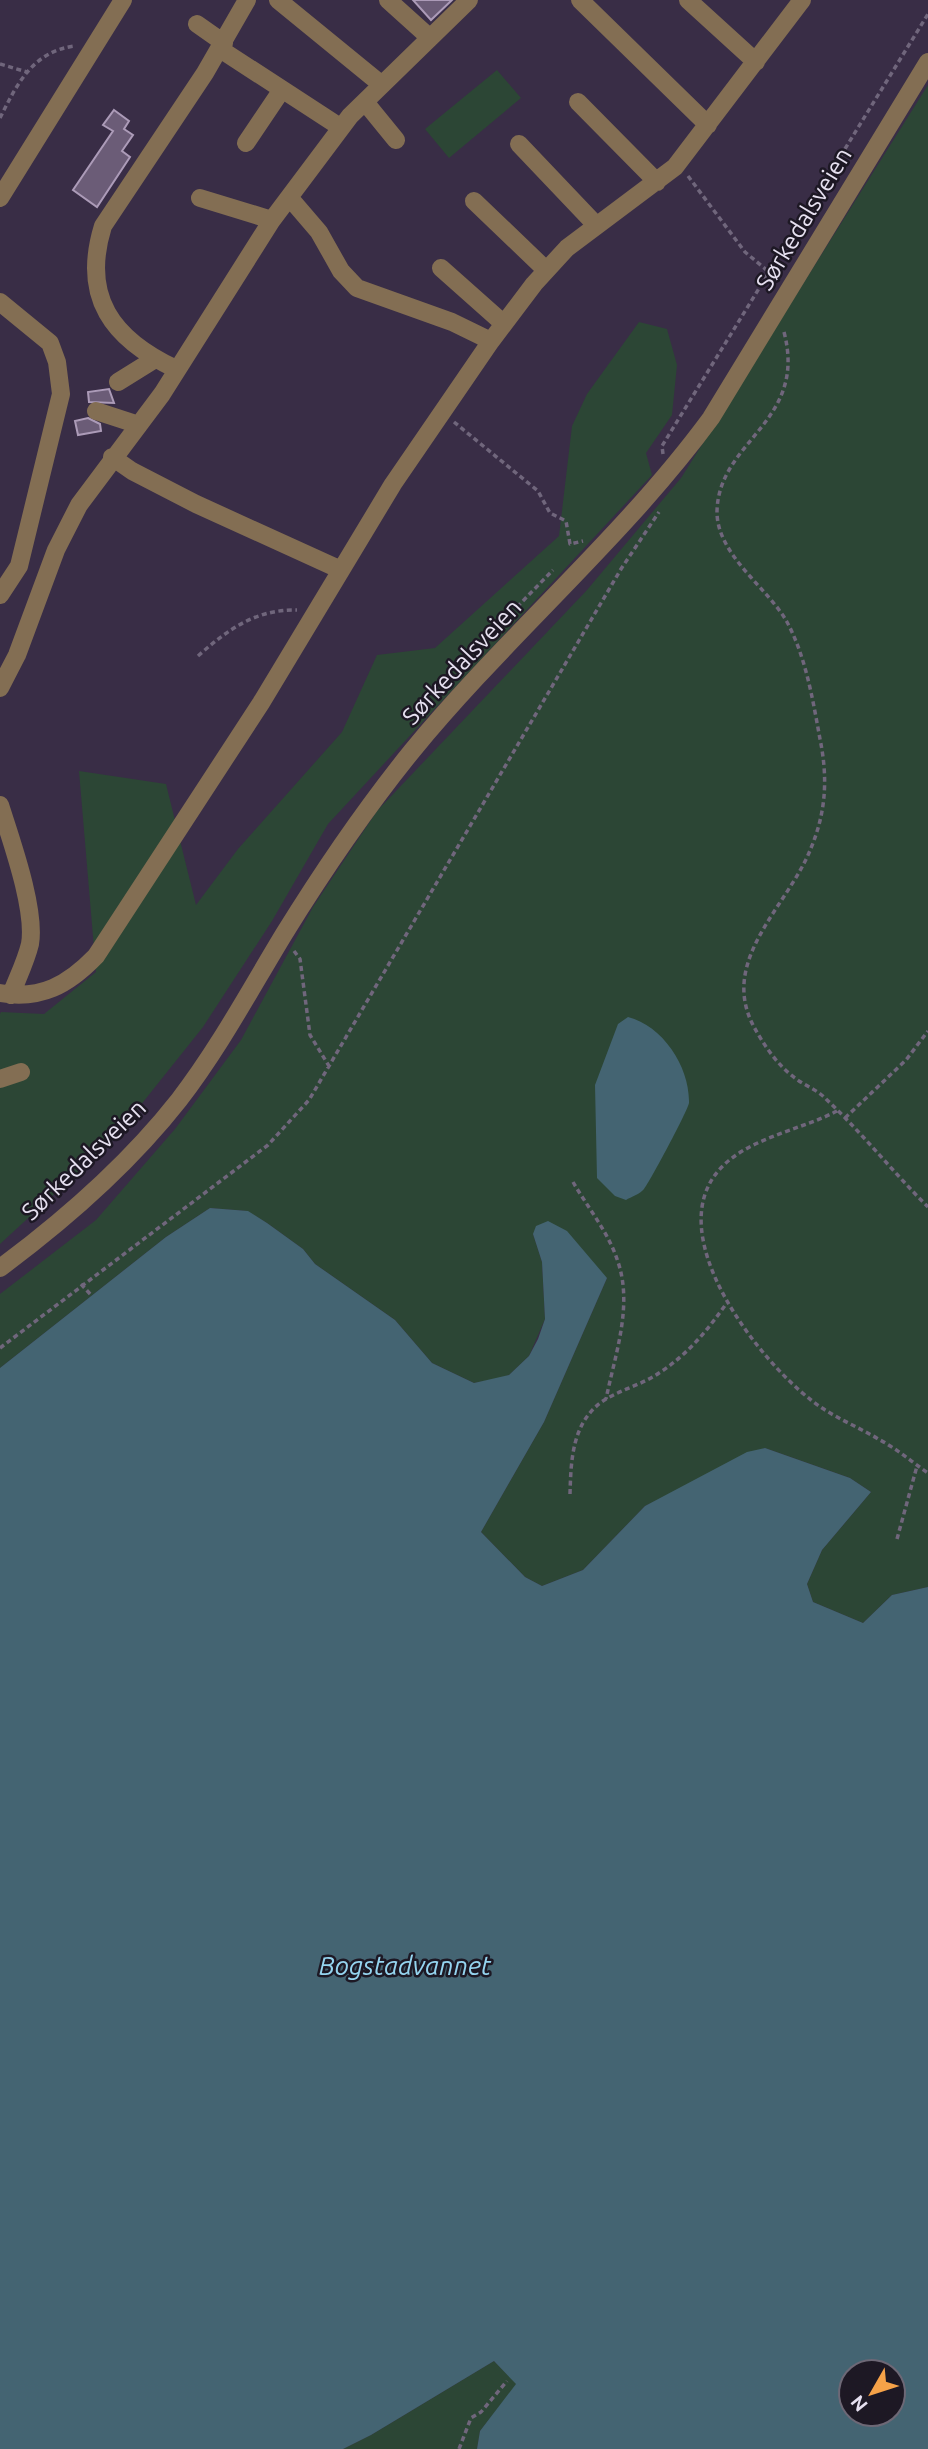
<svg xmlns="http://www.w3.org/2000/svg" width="928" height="2449" viewBox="0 0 928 2449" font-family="Ubuntu,sans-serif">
	<rect width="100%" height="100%" fill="#392d46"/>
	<path fill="#2c4635" d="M497,70L521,98L449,158L425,129Z
		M928,85V1587L892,1595L863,1623L813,1602L807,1584L822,1550L871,1492L850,1478L765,1448L645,1506L583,1570L542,1586L525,1577L481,1532L544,1422L607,1278L533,1234L542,1262L545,1319L529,1356L509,1375L497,1379L474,1383L432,1363L395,1320L315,1264L303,1249L267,1223L247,1211L210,1208L166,1237L0,1368V1294L96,1220L175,1129L241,1040L313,907L377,811L587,590L681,478Z
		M639,322L667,329L677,365L672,415L646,453L652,475L328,824L272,921L203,1027L112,1141L0,1244V1014L1,1012L44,1014L96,972L79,771L166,784L196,905L238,849L342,732L377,655L435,648L559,536L572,426L587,394Z
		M494,2361L517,2384L480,2431L477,2449H343L371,2435Z"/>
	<path fill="#446472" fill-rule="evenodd" d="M628,1017C663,1026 690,1067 689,1103C688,1110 650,1182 644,1189C640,1194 631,1197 626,1200L615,1196L597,1178L595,1085L618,1024Z
		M210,1208L248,1211L267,1223L303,1249L315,1264L395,1320L432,1363L474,1383L509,1375L529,1356L538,1339L545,1319L542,1262L533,1234L536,1226L548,1221L567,1231L607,1278L544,1422L481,1532L525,1577L542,1586L583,1570L645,1506L747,1452L765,1448L850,1478L871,1492L822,1550L807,1584L813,1602L863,1623L892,1595L928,1587V2449H477L480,2431L516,2384L494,2361L371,2435L343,2449H0V1368L166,1237ZM893,2372V2414H851V2372Z"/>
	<path fill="#6b5c77" stroke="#ac9bb8" stroke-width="2" d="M413,0H452L431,20Z
		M114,110L129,121L124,129L133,135L122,151L130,157L97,207L73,190L113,131L103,125Z
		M109,389L114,403L89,402L88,392Z
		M88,418L100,424L101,431L78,435L75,421Z"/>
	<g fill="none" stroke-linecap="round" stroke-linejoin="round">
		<path stroke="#70667c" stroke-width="3.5" stroke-dasharray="5 3.5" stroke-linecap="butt" d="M0,64L27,72
			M0,118C17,84 33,51 75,46
			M688,176L745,252L769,272
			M784,332C808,423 718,440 717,512C717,555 768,588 787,622C806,657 813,701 820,739C828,778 826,812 811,848C789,905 719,959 753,1025C763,1044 778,1066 795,1078C805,1086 818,1090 826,1099C862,1133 893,1172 928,1207
			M454,422L538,491L550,513L566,521L570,544L583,541
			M663,454L662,446L928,14
			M517,607L553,570
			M198,656C227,630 256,609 297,610
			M294,951L300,959L310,1035L329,1066
			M837,1111C801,1130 747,1138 719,1170C661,1236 758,1359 811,1400C832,1417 857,1426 880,1440C897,1449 912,1462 928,1473
			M845,1118L906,1060L928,1031
			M573,1182C588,1208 609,1233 618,1262C633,1306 615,1355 606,1399
			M81,1284L91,1295
			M0,1348L268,1145L309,1100L621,569L659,512
			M570,1494C571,1459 572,1420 606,1399C623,1389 643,1384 659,1373C687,1355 707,1331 726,1304
			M897,1539L917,1466
			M459,2449L471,2418L481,2412L507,2381"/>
		<path stroke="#836e53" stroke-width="18" d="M278,0L382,85
			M388,0L429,37
			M580,0L708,125
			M688,0L756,62
			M197,24L224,43
			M220,49L340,127
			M365,102L396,140
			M578,102L657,182
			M246,143L281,91
			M519,144L596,225
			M289,197L319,232L341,271L357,288L452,322L491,341
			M0,198L123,0
			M200,198L272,220
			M474,201L546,270
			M441,268L504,324
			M0,302L50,343L57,362L61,394L19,566L0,595
			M176,369C112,339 81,297 103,226L205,73L247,0
			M118,382L155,359
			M96,411L139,425
			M112,457L132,471L196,504L341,570
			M0,688L17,655L56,550L79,505L162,394L272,220L350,116L469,0
			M0,805C11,840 36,909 30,944C26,961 17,979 11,995
			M0,993C41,1000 68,985 96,956L261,703L393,484L491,341L534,284L567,248L675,167L802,0
			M0,1079L21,1072
			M0,1268C66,1219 128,1165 179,1100C219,1048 250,990 284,934C323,871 365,809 412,751C507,635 622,539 711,418L928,62"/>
	</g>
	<g text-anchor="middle" stroke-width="5" stroke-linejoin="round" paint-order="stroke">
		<g font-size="24" fill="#e6e0f0" stroke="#1d1824">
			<text transform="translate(804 219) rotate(-59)" y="8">Sørkedalsveien</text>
			<text transform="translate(462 662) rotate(-47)" y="8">Sørkedalsveien</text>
			<text transform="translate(84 1160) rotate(-44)" y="8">Sørkedalsveien</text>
		</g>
		<g font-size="26" font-style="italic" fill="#95d4ef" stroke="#1d1824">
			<text x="405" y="1975">Bogstadvannet</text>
		</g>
	</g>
	<g transform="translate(872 2393) rotate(231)"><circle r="33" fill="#1d1824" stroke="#6d6876" stroke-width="2"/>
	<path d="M0-5L12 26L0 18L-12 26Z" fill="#f6a248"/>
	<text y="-10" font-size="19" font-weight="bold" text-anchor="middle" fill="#e6e0f0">N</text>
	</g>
</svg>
